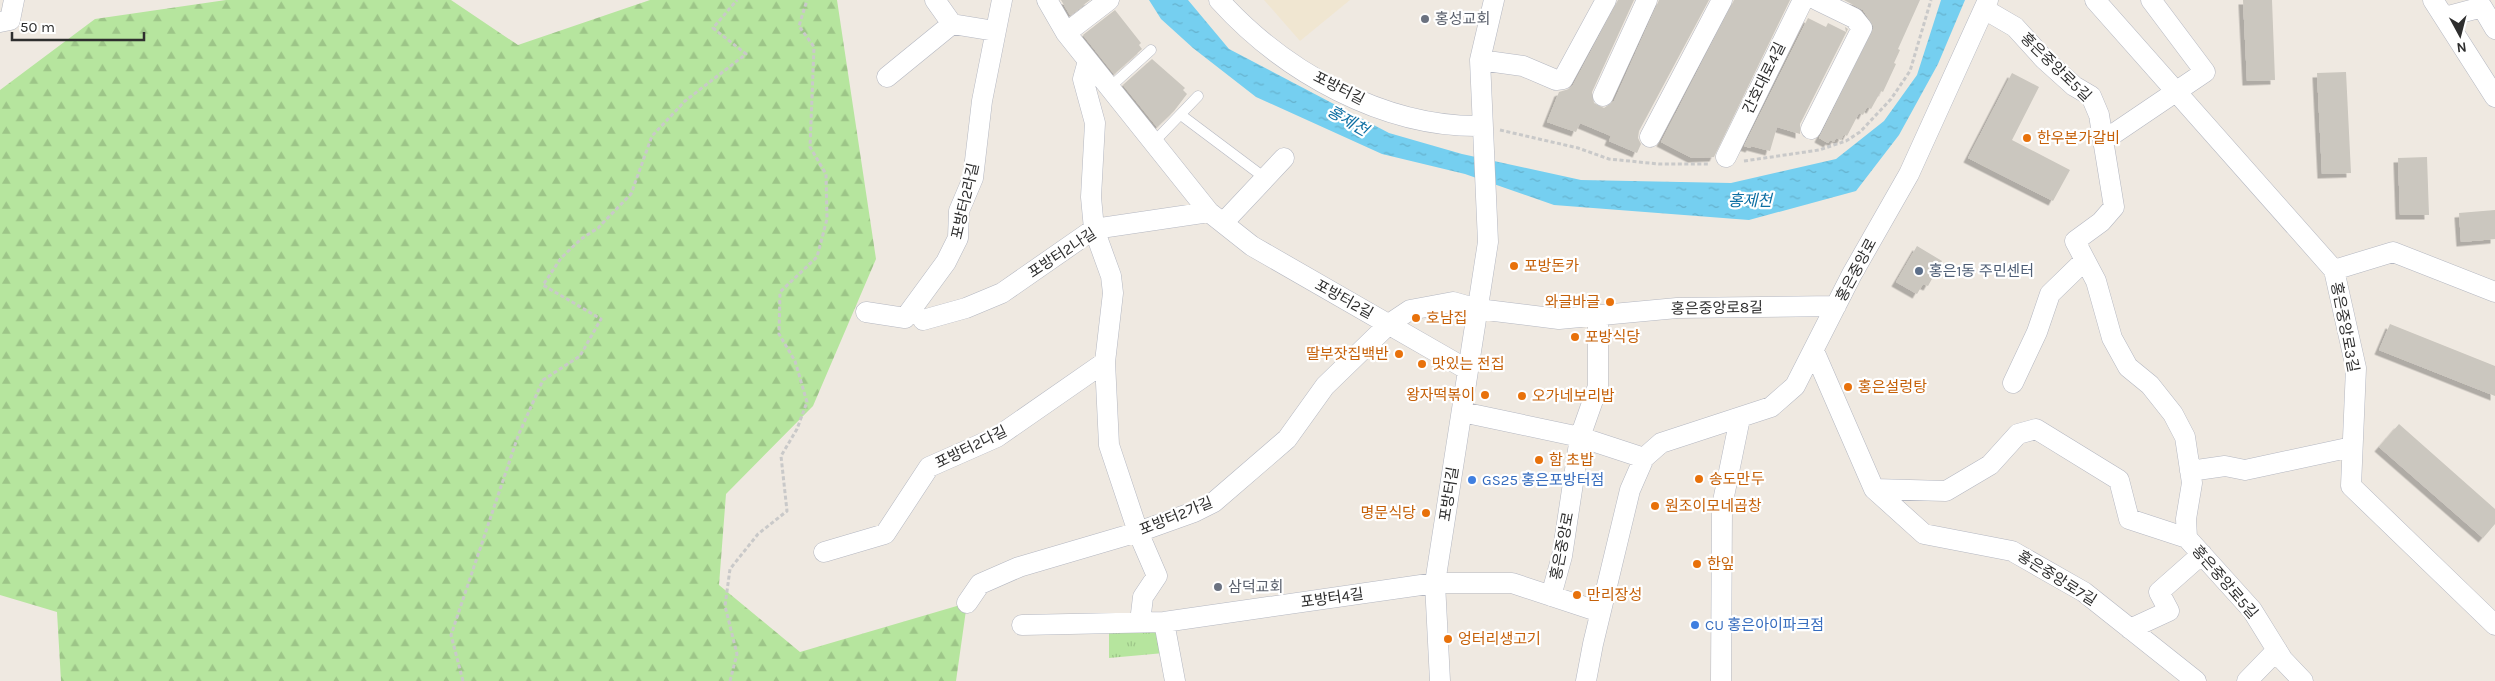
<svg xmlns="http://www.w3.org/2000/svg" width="2495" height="681" viewBox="0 0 2495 681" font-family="Karla,'Noto Sans KR',sans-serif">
	<defs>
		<pattern id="forest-firs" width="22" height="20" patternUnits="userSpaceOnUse" patternTransform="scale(1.25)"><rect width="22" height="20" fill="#b6e59e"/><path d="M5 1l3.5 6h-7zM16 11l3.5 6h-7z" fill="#9dc588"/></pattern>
		<pattern id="park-tufts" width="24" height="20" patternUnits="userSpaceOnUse" patternTransform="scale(1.25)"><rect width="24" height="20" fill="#b6e59e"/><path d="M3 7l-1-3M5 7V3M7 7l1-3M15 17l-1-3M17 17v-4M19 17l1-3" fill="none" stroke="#9dc588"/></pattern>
		<pattern id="water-ripples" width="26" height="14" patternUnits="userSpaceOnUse" patternTransform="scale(1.25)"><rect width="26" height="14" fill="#75cff0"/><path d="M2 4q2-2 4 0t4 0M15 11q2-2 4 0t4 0" fill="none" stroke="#66b2ce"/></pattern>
		<filter id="shadow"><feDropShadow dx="-4.5" dy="4.5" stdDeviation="0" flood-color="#0004"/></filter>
	</defs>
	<rect width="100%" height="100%" fill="#efe9e1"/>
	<path fill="#f0e6d1" d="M1264,0H1350L1300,41Z"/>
	<path fill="url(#forest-firs)" d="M226,0H451L518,45L650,0H837L876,259L813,406L726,494L719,585L800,652L967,603L956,681H61L57,612L0,595V90L95,19Z"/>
	<path fill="url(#park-tufts)" d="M1158,628L1164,653L1109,658V631Z"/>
	<path fill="url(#water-ripples)" d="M1149,0H1188L1229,49L1389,133L1462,154L1581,180L1731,183L1836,159L1884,121L1917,75L1941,0H1965L1938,64L1899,135L1856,191L1749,220L1554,205L1465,174L1382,154L1256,97L1193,48L1161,19Z"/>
	<path fill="#cbc7bf" filter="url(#shadow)" d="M1061,0H1090L1070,15Z
		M1618,0H1634L1592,92L1594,103L1604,108L1614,101L1659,0H1709L1639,131L1638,138L1641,144L1637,153L1609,141L1611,136L1580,123L1576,132L1547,122L1559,92L1569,89L1573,85Z
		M1734,0H1790L1714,157L1692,158L1661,142Z
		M1844,0H1920L1898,49L1900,50L1894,63L1896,64L1883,92L1881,91L1871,109L1867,107L1863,115L1859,113L1847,136L1844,134L1841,140L1836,138L1834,142L1830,140L1828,143L1819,138L1874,27L1863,10Z
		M2243,0H2272L2275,80L2247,81Z
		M1115,10L1141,43L1139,45L1142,49L1114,74L1083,35Z
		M1808,18L1826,27L1828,23L1846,32L1845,27L1848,29L1800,124V134L1777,127L1770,151L1751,146L1750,148L1744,146Z
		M1152,59L1185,88L1183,90L1187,94L1174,111L1157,127L1123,85Z
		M2346,72L2351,173L2322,174L2317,73Z
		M2012,73L2039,87L2012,140L2070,170L2053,201L1968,158Z
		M2427,157L2429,215H2400L2398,158Z
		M2495,210V239L2461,242L2459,213Z
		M1917,246L1942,261L1928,286L1923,284L1917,294L1896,282Z
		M2390,324L2495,366V396L2379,350Z
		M2399,424L2495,509V524L2483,538L2379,447Z"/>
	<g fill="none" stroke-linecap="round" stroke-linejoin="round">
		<defs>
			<path id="service" d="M1109,88L1151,50
				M1181,115L1265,178
				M1153,143L1198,96"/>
			<path id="minor" d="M935,0L952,24L995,31
				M1047,0L1066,33L1209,212L1252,246L1468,370
				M1219,0C1284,72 1384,128 1482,126
				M2095,0L2334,270L2356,368L2351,486L2495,625
				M2433,0L2495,97
				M1984,9L2015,27L2044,59L2074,86L2091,96L2099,115L2114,207L2101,222L2075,241L2096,281L2112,338L2128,367L2150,385L2173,414L2185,437L2192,483L2186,519L2187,538L2252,610L2283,660L2303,681
				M2445,17L2482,7L2495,29
				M0,22L10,20L14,0
				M1066,33L1109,0
				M1480,60L1523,66L1556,80L1563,79L1606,0
				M1088,61L1083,79L1095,123L1091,197L1094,229L1111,276L1113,293L1105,362L1109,445L1138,532L1157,576L1143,597L1140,622
				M887,77L952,24
				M1603,96L1647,0
				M1811,129L1862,28L1854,18L1817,0
				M1650,137L1722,0
				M2103,141L2205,72L2151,0
				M1726,157L1803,0
				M1223,223L1284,158
				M2334,270L2393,252L2495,292
				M866,312L905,318L946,262L958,238L959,211L973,178L982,101L1002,0
				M923,320L966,308L1002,293L1094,229L1209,212
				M1814,351L1874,489L1924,534L2012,551L2084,592L2196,681
				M2013,383L2037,332L2050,294L2084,261
				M1462,412L1580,437L1644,458
				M2190,471L2225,466L2245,470L2352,447
				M1874,489L1946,491L1990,465L2018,434L2036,429L2119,480L2129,519L2187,538
				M824,552L885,534L929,467L997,437L1105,362
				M1551,596L1562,556L1580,437L1598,386V316
				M967,603L980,584L1019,567L1138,532L1194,512L1214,502L1287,439L1325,386L1389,324L1410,310L1453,302L1478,309L1559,319L1677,308L1836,306
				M1164,622L1175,681
				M1022,625L1164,622L1435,583H1512L1600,612
				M2130,629L2169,611L2159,592L2202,554
				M1440,681L1435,583L1488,242L1480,60L1494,0
				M1586,681L1593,644L1630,490L1644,458L1661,443L1771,407L1795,386L1852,274L1909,174L1988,0
				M1721,681L1722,506L1740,418
				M2247,681L2277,650"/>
		</defs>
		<use href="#service" stroke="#b4b7c1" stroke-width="11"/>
		<use href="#minor" stroke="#b4b7c1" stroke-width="21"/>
		<path stroke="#c9c9c9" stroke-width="3" stroke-dasharray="4 2.5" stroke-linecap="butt" d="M1500,130L1578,148L1609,159L1659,164H1710
			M1744,161L1819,150L1846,141L1860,132L1891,99L1910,71L1931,0
			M463,681L451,635L518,436L543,380L580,356L601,319L543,285L561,258L581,239L598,228L631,194L652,136L685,101L746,54L713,28L737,0
			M730,681L737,654L725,606L730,569L758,534L787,511L781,456L797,429L807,402L795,361L779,334L780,292L817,257L827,219L826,174L810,147L814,47L799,26L807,0"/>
		<use href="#service" stroke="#fff" stroke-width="10"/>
		<use href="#minor" stroke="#fff" stroke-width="20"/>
	</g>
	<g fill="#6b7280" stroke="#fff" stroke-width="2">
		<circle cx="1425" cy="19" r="5"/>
		<circle cx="1218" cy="587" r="5"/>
	</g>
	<g fill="#e8710a" stroke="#fff" stroke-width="2">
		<circle cx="2027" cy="138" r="5"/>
		<circle cx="1514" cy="266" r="5"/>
		<circle cx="1610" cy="302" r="5"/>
		<circle cx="1416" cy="318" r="5"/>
		<circle cx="1575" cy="337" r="5"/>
		<circle cx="1399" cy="354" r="5"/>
		<circle cx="1422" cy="364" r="5"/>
		<circle cx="1848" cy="387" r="5"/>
		<circle cx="1485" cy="395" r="5"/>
		<circle cx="1522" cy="396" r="5"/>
		<circle cx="1539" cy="460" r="5"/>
		<circle cx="1699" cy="479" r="5"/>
		<circle cx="1655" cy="506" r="5"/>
		<circle cx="1426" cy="513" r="5"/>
		<circle cx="1697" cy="564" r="5"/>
		<circle cx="1577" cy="595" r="5"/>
		<circle cx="1448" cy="639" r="5"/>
	</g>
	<circle fill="#5c6f8a" stroke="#fff" stroke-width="2" cx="1919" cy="271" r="5"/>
	<g fill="#3f7fe0" stroke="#fff" stroke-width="2">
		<circle cx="1472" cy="480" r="5"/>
		<circle cx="1695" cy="625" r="5"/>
	</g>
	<g text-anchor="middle" stroke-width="4.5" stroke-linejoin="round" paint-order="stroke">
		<g font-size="15" fill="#5b616d" stroke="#fff" text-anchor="start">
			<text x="1435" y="24">홍성교회</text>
			<text x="1228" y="592">삼덕교회</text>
		</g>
		<g font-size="15" fill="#2e2e2e" stroke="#fff">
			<text transform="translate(2056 67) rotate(44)" y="5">홍은중앙로5길</text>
			<text transform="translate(1764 78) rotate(-64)" y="5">간호대로4길</text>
			<text transform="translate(1339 88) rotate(27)" y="5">포방터길</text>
			<text transform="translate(965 201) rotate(-77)" y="5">포방터2라길</text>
			<text transform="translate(1062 253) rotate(-33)" y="5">포방터2나길</text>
			<text transform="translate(1856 270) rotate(-62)" y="5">홍은중앙로</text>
			<text transform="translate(1344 299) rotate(29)" y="5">포방터2길</text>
			<text transform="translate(1717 308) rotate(-1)" y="5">홍은중앙로8길</text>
			<text transform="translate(2345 327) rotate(79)" y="5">홍은중앙로3길</text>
			<text transform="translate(971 447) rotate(-26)" y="5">포방터2다길</text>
			<text transform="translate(1449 494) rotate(-81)" y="5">포방터길</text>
			<text transform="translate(1176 516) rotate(-22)" y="5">포방터2가길</text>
			<text transform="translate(1562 546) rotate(-79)" y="5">홍은중앙로</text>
			<text transform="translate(2057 578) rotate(32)" y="5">홍은중앙로7길</text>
			<text transform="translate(2225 582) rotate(49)" y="5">홍은중앙로5길</text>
			<text transform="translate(1332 598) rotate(-8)" y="5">포방터4길</text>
		</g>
		<g font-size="15" fill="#c56008" stroke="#fff" text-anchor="start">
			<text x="2037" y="143">한우본가갈비</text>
			<text x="1524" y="271">포방돈카</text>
			<text x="1600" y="307" text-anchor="end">와글바글</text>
			<text x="1426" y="323">호남집</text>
			<text x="1585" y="342">포방식당</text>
			<text x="1389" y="359" text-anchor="end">딸부잣집백반</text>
			<text x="1432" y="369">맛있는 전집</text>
			<text x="1858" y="392">홍은설렁탕</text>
			<text x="1475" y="400" text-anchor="end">왕자떡볶이</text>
			<text x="1532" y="401">오가네보리밥</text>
			<text x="1549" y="465">함 초밥</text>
			<text x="1709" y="484">송도만두</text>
			<text x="1665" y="511">원조이모네곱창</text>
			<text x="1416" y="518" text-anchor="end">명문식당</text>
			<text x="1707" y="569">한잎</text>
			<text x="1587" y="600">만리장성</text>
			<text x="1458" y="644">엉터리생고기</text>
		</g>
		<g font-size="15" fill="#4e5e75" stroke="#fff" text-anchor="start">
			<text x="1929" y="276">홍은1동 주민센터</text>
		</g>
		<g font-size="15" fill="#366cbe" stroke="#fff" text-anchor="start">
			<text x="1482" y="485">GS25 홍은포방터점</text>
			<text x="1705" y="630">CU 홍은아이파크점</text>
		</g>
		<g font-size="16" font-style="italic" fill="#0d6fa3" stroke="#fff">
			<text transform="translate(1348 120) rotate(30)" y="6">홍제천</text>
			<text x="1750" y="206">홍제천</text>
		</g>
	</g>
	<g transform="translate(2460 35) rotate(173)" stroke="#ffffff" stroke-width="4" paint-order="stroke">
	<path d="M0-4L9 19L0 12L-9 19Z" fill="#2e2e2e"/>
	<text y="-8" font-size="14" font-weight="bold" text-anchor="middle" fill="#2e2e2e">N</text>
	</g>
	<path d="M12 32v8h132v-8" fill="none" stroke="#2e2e2e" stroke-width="2.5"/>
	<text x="20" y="32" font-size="15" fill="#2e2e2e" stroke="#ffffff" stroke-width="4" paint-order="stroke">50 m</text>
</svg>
